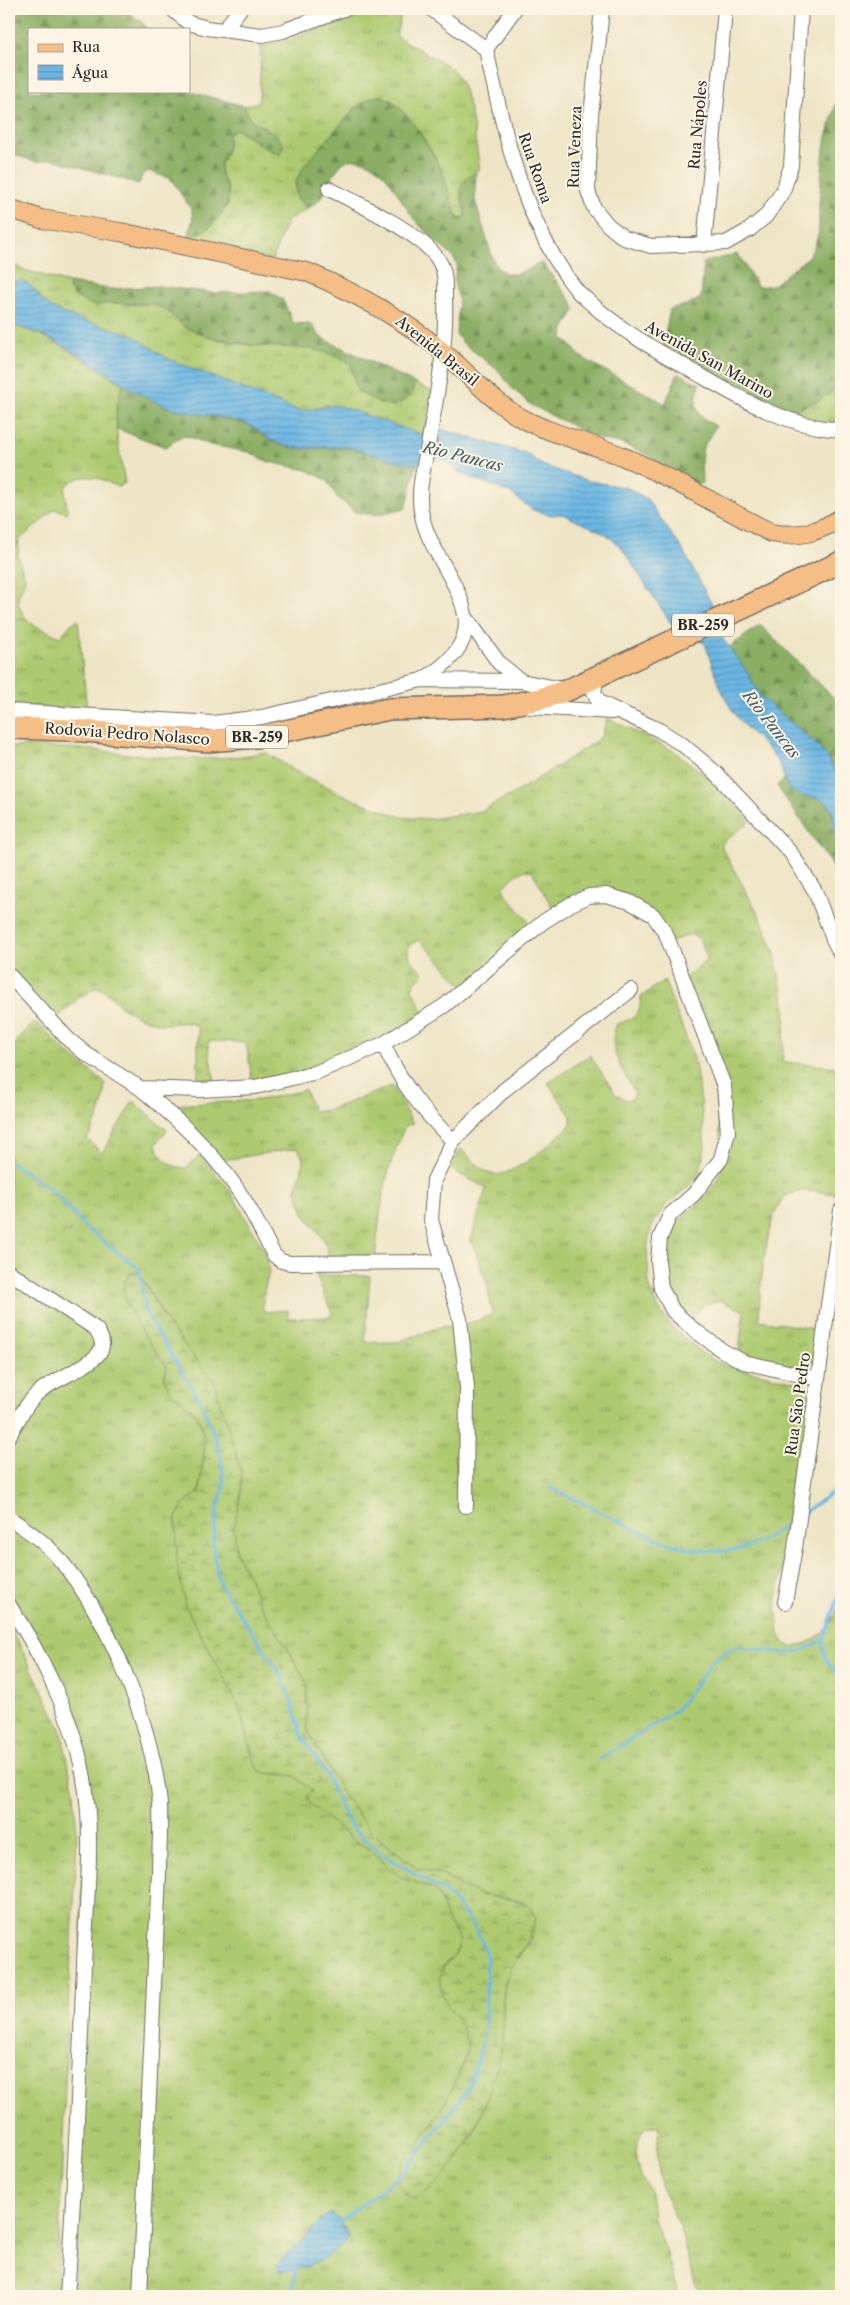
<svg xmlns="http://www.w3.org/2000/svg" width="850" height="2305" viewBox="0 0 850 2305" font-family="'Libre Caslon Text',serif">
	<defs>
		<pattern id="grass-tufts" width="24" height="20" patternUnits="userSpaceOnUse" patternTransform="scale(1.25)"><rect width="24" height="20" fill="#aeca71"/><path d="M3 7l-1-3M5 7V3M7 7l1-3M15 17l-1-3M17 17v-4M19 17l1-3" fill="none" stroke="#8ea45d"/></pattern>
		<pattern id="forest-firs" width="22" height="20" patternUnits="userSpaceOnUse" patternTransform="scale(1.25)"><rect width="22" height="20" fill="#8aae63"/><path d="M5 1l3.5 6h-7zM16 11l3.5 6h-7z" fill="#718e52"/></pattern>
		<pattern id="wetland-marsh" width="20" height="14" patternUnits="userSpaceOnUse" patternTransform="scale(1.25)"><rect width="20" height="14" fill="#aeca71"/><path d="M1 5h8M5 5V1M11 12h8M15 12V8" fill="none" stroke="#8ea45d"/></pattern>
		<pattern id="water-rules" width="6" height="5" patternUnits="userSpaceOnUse" patternTransform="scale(1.25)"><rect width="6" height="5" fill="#6bb7e4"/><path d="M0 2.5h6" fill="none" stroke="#5895b9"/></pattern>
	</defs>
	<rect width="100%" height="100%" fill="#fcf5e5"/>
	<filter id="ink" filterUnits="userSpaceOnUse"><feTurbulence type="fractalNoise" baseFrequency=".02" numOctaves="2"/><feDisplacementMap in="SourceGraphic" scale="10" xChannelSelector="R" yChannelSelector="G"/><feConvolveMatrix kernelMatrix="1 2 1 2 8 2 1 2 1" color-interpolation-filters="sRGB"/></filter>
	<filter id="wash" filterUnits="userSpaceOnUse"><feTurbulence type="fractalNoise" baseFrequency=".0096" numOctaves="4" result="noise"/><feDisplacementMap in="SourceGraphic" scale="20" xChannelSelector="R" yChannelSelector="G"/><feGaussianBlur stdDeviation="1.12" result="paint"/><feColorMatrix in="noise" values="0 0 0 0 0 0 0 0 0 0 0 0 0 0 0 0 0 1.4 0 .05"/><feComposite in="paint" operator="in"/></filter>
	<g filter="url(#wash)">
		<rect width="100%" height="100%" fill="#eee5c6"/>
		<path fill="url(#grass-tufts)" stroke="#6c7a4e" fill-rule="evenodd" d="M379,10L402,11L396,36C413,47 432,56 449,67C471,82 475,144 480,169L467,177L462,201L465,209V218H457C451,205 449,191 444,178C436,152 410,116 390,99L357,106L304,166L296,181L295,190L297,198L308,208L287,221L272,260L188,240L211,226L228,205V189L221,174L220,165L227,150L229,133L236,129L272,152L280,154L267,128L251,120L244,106L259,102L261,46L292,39L339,20Z
			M9,262L21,269L69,283V288C86,309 91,303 115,303C123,303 130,305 138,305C144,305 151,303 157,305C169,308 173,320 183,325C202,336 220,340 241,344C274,350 324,340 351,364C357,407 375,399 411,396L414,383L433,392L424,435L326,405L308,412L297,410L168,359L135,337L78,319L53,309L42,300L39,295L16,281L9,284Z
			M9,325C52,333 86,363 123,384C109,414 120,451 125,483L119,487C100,478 81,469 65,488L67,513L55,509L19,540L18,556L25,579L18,597L19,606L24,616L32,624L60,637L71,624L78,620L87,711L9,705Z
			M841,384V423H827L788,412L818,401Z
			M607,718L672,750L708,777L750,821L722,843V848L760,917L774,951L786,1010L782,1062L841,1067V1195C824,1193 804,1187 788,1195C766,1205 759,1296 759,1320L821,1330L813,1363L802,1369L738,1357L744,1311L719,1300L703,1306L694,1316C662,1308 666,1263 664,1238C684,1209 718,1197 723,1161L712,1061L682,980L706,961L707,957L699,938L690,934L668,943L647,915L606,898L554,910L532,871L525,870L515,876L503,888L505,893L533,927L464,987L420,940L414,942L408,948C407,958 417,966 424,973L415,982L412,989L426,1016L387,1039L289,1077L252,1080L246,1042L209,1041L208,1046L216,1087L201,1088L198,1082V1028C189,1017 170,1027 157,1023C144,1019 133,1015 122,1007C113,1000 108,992 97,987L79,998L57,1018L9,968V747C95,742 179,771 265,752L295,771L350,798L401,817L430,819L481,811L520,790L596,741L602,735Z
			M664,980L694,1058L701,1101L705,1148L700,1171L689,1186L667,1204L654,1222L650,1232L647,1250L649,1284L655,1303L673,1328L703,1354L722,1365L806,1384L811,1389L807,1429L776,1604L779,1634L784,1643L791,1647C819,1642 832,1627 841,1600V2296H702L695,2284L679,2226L661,2185L657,2159L659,2126L646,2128L637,2143L636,2160L641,2177L650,2191L653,2218L666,2250L678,2296H74L85,1754L76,1723L31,1627L9,1593V1048L36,1021L66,1051L105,1083C104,1105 98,1121 87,1139L102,1153L133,1101L167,1130L156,1144C158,1158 173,1168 186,1168L200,1155L229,1189L267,1255L269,1273L265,1287L262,1307L265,1312L288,1310V1318L330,1317L332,1314L316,1275L370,1276L365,1342H398L440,1327L464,1325L489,1316L492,1312L488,1286L471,1240L486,1188L449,1168L461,1149C469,1156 481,1171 491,1174C512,1180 557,1139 571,1124V1116L548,1083L590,1055L616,1095L627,1100L633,1098L635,1092C623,1072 605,1047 617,1024C635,1018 640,1017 641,997ZM140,1274L167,1323L212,1379L230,1438L236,1512L233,1541L236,1553L250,1579L259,1603L294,1659L307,1685V1729L315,1745L343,1794L374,1835L419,1869L440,1874L464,1888L483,1895L516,1900L531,1939L510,1968L504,1990L501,2051L483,2110L471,2138L419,2143C435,2119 477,2059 465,2030C460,2020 451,2011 447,2001C442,1991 444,1976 443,1966L455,1954L460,1942L458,1935L450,1925L437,1891L432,1887H425L382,1860L364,1845L356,1842L310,1804L312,1791L295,1776L265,1773L252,1756L238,1704L185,1605L205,1444L199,1418L167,1385L164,1376L167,1367L128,1307L124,1290ZM323,2218H337L349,2235V2238L276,2265L307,2236Z
			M392,1086L413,1124L406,1125C383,1173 380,1210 375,1261H330L325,1241L304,1213L296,1190L302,1169L303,1159L298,1148L224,1160L170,1109L172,1105L260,1100L305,1090L314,1112L328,1110Z
			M9,1623L61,1729L74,1792L77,1836L75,1884L67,2030L57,2296H9Z"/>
		<path fill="url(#forest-firs)" stroke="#5a6c47" d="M9,9H123L142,22L147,29H29V91H187L244,106C253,133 274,123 284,146L280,154C264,150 252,135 236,129L229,133L227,150L220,165L221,174L228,189V205L211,226L188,240L193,216L191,209L171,179L148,171L142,175L139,184L52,159L37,162L9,153Z
			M841,84V384L818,401L788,412L741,390L663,344L670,309L687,305L701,298L704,262L738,254L758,287L773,285L807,258L814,248L819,232V204L824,148Z
			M381,96C406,104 434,153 444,177C450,191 451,205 457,218L465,217C465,198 450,185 476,173L475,200L493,260C506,284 522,272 542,262L572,302L575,310L564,329L563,337L581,357L665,404L678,373L700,384C693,408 694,414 716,426L703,447L701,460L702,482L700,485L683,482L647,454L620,443L599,439L531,405L511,387L499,371L463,343L456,334L459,301L454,282L457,264L453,257C440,245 427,234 416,221C396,198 386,155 347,160C325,175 334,194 308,208L297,198L296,181L304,166L357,106L373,97Z
			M69,283L109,289L159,286L213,293L270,291L283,300L293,323L312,324L320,337L414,383L411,396L395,406L379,403L357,391L351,364L337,356L311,349L251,345L205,336L182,325L170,312L155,304L112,303L95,305L87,303L73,295L69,287Z
			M123,384L164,405L249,425L269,440L281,445L297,448H348L417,464L406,508L374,515L355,512L337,497L327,480L307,470L269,462L249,452L210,445L188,436L180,437L166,447L117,429L116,406Z
			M760,625L841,705V782L827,757L813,741L761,697L729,647Z
			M784,780C797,799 801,791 819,799C833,805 832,814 835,827C836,832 839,836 841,840C843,845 841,879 841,886L830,863L777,786Z"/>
		<path fill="url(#wetland-marsh)" stroke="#6c7a4e" d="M138,1272L167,1323L212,1379L216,1389L242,1473L241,1493L234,1527L236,1553L250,1579L259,1603L294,1659L307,1685V1729L343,1794L374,1835L419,1869L440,1874L464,1888L483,1895L516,1900L527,1904L536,1917C532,1945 513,1956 506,1981C500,2003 505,2027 501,2049C493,2095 459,2181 413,2199C406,2195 400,2192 399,2183C398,2179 400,2169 402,2165C408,2153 420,2142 427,2131C441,2111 454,2087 463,2064C478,2026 444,2016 440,1984C437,1963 456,1961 459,1945C461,1936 454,1931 450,1925C443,1915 443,1898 435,1890C430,1885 408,1882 400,1877C384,1867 374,1848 356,1842L310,1804L307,1796L312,1791L295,1776L265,1773L257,1769L238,1704L185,1605L177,1564L176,1518L180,1510L191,1497L200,1493C201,1468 209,1443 199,1420C191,1399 157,1397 167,1367C154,1348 127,1315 124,1292C123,1285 126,1279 130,1273Z"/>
		<path fill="url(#water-rules)" stroke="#4b7188" d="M22,280L31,286L42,300L53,309L78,319L131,334L168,359L297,410C312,412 324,404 340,406L423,435L440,429L525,453L542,465L589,481L628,488L647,499L682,549L718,615L721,636L747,672L761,697L813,741L827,757L841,782V840C830,831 838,816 829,805C819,794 800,800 791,790C782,781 783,768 776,759C765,743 748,732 737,717C721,696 713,668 705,643L677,633L621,547L606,534L562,514L550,515L533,510L510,493L460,473L445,460L434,456C429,458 422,463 416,464C403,464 366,451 350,448C330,445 309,451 290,447C267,443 262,429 244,423C217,414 188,415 163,405C110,382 66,335 9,325V284Z
			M331,2213L337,2218L349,2238C332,2256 303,2273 279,2271L276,2265L307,2236L323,2218Z"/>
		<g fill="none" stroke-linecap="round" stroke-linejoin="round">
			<path stroke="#6bb7e4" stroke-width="3" d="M9,1161L54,1192L84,1226L139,1269L146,1313L200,1401L215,1436L222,1464L224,1487L217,1510L213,1545L217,1574L223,1589L281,1675L293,1706L301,1735L325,1772L343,1812L353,1829L381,1853L445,1892L456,1903L474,1926L484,1946L487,1958L485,2033L474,2072L467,2090L402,2174L337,2224
				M550,1488C611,1512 671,1563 740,1549C757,1546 780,1529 794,1520
				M805,1512L841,1486
				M841,1590L823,1640C823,1661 829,1663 841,1678
				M599,1760L676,1710L714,1660L725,1651L737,1647L786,1653L801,1651L823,1640
				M295,2296L293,2286L296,2268"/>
		</g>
	</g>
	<g filter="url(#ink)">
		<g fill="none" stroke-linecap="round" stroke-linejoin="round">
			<defs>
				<path id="minor" d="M172,9L189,23L207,28L262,35L283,31L344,9
					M431,9L486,49
					M602,9L591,116L588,191L594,208L608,225L624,238L651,246L726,243L749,230L766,216L783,191L791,166L801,9
					M224,30L240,9
					M486,49C504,131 522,219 575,288C580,295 588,300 594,306C628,336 667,356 705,378C748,403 791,427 841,430
					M486,49L515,9
					M329,189C356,202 425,235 439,261C446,272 445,285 445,298C447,346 437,393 429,440C426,458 420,478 420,496C419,542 457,573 465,615C471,645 444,667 422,680
					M704,245L725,9
					M465,616L499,663L521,681L562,689
					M597,676L594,692L599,702L659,730L683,745L715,772L791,853L815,891L833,939L841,955
					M531,707L612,712
					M9,711L213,723L262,717L422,680L521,681
					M9,975L68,1039L86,1054L140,1088L199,1090L255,1087L317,1072L383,1044L444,1006L543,922L571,904L589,896L606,895L630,902L653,915L666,934L724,1086L728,1132L721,1159L694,1194L670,1215L660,1238L658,1261L661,1288L673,1311L693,1329L723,1351L744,1362L818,1379
					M383,1044C403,1086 420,1108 453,1141
					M140,1088C180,1121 218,1156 245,1201C256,1218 264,1237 274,1255L281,1261L290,1263L443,1262
					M9,1272L96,1329C100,1335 104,1342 101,1350C94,1365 53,1380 40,1391C26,1403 18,1420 9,1436
					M466,1506L467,1388L460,1319L431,1220L434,1180L453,1141L504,1090L631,990
					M9,1518C23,1527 42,1540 54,1553C108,1613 152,1724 160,1804C161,1827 159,1850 159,1873L140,2296
					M785,1602L795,1548L841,1210
					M9,1605C40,1652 72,1716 83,1773C95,1834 86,1903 84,1965C79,2075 75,2186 67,2296"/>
				<path id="major" d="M9,208L41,219L120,232L307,272C356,293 402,318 443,352C468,373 490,399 518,416C551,435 589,442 624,457C675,478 722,509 772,533C798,538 819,532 841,518"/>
				<path id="highway" d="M9,728L71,730L208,741L256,737L389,709L503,706L540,699L568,690L841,562"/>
			</defs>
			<use href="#minor" stroke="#6f6c61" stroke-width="16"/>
			<use href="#major" stroke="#6f6c61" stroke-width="20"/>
			<use href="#highway" stroke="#6f6c61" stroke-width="24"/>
			<use href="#minor" stroke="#fff" stroke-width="14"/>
			<use href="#major" stroke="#f6be87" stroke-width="18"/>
			<use href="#highway" stroke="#f6be87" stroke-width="21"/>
		</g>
	</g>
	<g text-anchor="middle" stroke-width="4" stroke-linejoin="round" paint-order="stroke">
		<g fill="#fcf5e5" stroke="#6a6863" stroke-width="1">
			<rect x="672" y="613.5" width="62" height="23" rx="4"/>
			<rect x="226" y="725.5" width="62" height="23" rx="4"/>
		</g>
		<g font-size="14" font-weight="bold" fill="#2b2b2b">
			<text x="703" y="630">BR-259</text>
			<text x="257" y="742">BR-259</text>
		</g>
		<g font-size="15" fill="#2b2b2b" stroke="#fcf5e5">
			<text transform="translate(698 125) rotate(-85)" y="5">Rua Nápoles</text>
			<text transform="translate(575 147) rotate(-88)" y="5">Rua Veneza</text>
			<text transform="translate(535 168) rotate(71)" y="5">Rua Roma</text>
			<text transform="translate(437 351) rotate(39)" y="5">Avenida Brasil</text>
			<text transform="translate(709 360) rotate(29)" y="5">Avenida San Marino</text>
			<text transform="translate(127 734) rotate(4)" y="5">Rodovia Pedro Nolasco</text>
			<text transform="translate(798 1404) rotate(-82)" y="5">Rua São Pedro</text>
		</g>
		<g font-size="16" font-style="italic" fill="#415c6c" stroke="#fcf5e5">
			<text transform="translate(463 456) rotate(14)" y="6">Rio Pancas</text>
			<text transform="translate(772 724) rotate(52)" y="6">Rio Pancas</text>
		</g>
	</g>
	<rect width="850" height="2305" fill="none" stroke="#fcf5e5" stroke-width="30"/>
	<rect x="28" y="28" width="162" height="65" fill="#fcf5e5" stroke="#a8a49b"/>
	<rect x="38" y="44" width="25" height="8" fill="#f6be87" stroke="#a8a49b"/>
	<text x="72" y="52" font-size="15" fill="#2b2b2b">Rua</text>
	<rect x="38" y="65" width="25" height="15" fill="url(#water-rules)" stroke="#a8a49b"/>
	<text x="72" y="78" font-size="15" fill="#2b2b2b">Água</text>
</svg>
